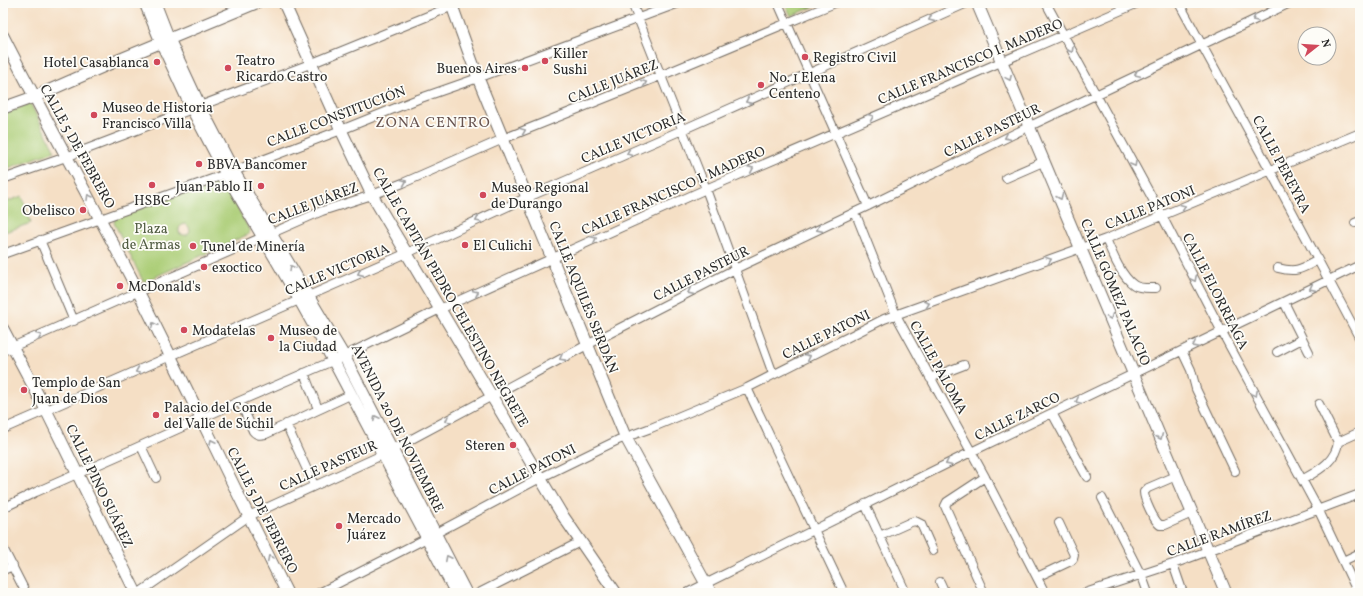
<svg xmlns="http://www.w3.org/2000/svg" width="1363" height="596" viewBox="0 0 1363 596" font-family="Vollkorn,serif">
	<rect width="100%" height="100%" fill="#fdfcf7"/>
	<filter id="ink" filterUnits="userSpaceOnUse"><feTurbulence type="fractalNoise" baseFrequency=".025" numOctaves="2"/><feDisplacementMap in="SourceGraphic" scale="8" xChannelSelector="R" yChannelSelector="G"/><feConvolveMatrix kernelMatrix="1 2 1 2 8 2 1 2 1" color-interpolation-filters="sRGB"/></filter>
	<filter id="wash" filterUnits="userSpaceOnUse"><feTurbulence type="fractalNoise" baseFrequency=".012" numOctaves="4" result="noise"/><feDisplacementMap in="SourceGraphic" scale="16" xChannelSelector="R" yChannelSelector="G"/><feGaussianBlur stdDeviation="0.9" result="paint"/><feColorMatrix in="noise" values="0 0 0 0 0 0 0 0 0 0 0 0 0 0 0 0 0 1.4 0 .05"/><feComposite in="paint" operator="in"/></filter>
	<g filter="url(#wash)">
		<rect width="100%" height="100%" fill="#f5dfc5"/>
		<path fill="#abcd76" stroke="#6b7c50" fill-rule="evenodd" d="M785,3H823L791,16Z
			M30,103L55,151L3,170V115Z
			M219,180L223,182L249,229V234L146,281H143L114,223L115,218ZM186,224L189,227L190,231L187,235H183L179,233V228L182,225Z
			M22,196L31,223L5,232L3,225V203Z"/>
	</g>
	<g filter="url(#ink)">
		<g fill="none" stroke-linecap="round" stroke-linejoin="round">
			<defs>
				<path id="street" d="M632,3L706,189L773,374
					M778,3L868,206
					M1046,3L1162,216L1222,332L1319,511L1358,593
					M1179,3L1270,170L1360,339
					M1006,178L1045,161
					M3,179L66,157L310,64L460,3
					M855,212L896,315L985,477L1045,593
					M1355,223L1360,221
					M1106,239C1112,253 1121,276 1134,285C1140,289 1149,288 1156,288
					M40,240L74,321
					M3,254L226,174L341,130L418,99L478,78L679,3
					M1278,268C1297,273 1301,269 1318,260
					M1284,302L1309,352
					M3,351L322,211L372,195L403,183L503,139L660,76L835,3
					M1182,351L1191,370L1196,389L1235,471
					M1277,352L1302,339
					M304,373L318,409
					M930,378L964,365
					M747,388L844,593
					M240,401L253,431C257,436 261,435 266,434L350,395
					M1052,413L1087,477
					M286,424L314,485
					M3,429L407,253L526,198L682,130L967,3
					M1338,442L1360,432
					M141,446L156,478
					M1176,476L1148,488L1144,492C1144,499 1154,521 1160,525H1165L1192,513
					M1302,480C1317,471 1336,462 1338,442L1319,404
					M1102,498L1143,579L1148,593
					M865,504L906,593
					M3,508L36,492L129,451L240,401L344,356L440,309L706,189L1138,3
					M880,536L911,522L915,521L921,524L933,551
					M3,548L26,593
					M1343,561L1360,553
					M1173,564L1183,593
					M3,570L13,566
					M1037,577L1071,561L1073,559L1074,555L1059,523
					M940,582L945,593
					M139,593L249,516L382,455L587,345L735,269L868,206L1030,126L1290,3
					M319,593L427,538L540,478L618,440L651,428L747,388L884,319L1106,239L1360,133
					M479,593L580,542
					M687,593L971,452L1360,265
					M984,593L945,506L947,502L985,477
					M1085,593L1173,564L1360,494"/>
				<path id="secondary" d="M145,3L161,42L192,109L226,174L299,299L333,360L456,593
					M155,3L169,39L200,106L233,170L344,356L466,593
					M284,3L341,130L372,195L561,513L616,593
					M451,3L478,78L503,139L625,436L711,593
					M977,3L1226,593
					M3,36C46,121 93,204 137,289C188,390 236,492 287,593
					M3,108L34,97L109,64L256,3
					M3,329L46,410L136,593"/>
			</defs>
			<use href="#street" stroke="#726a61" stroke-width="10"/>
			<use href="#secondary" stroke="#726a61" stroke-width="13"/>
			<use href="#street" stroke="#fff" stroke-width="8"/>
			<use href="#secondary" stroke="#fff" stroke-width="11"/>
		</g>
		<defs><path id="oneway-chevron" d="M-2-3.5L2.5 0L-2 3.5" fill="none" stroke-width="1.6" stroke-linecap="round" stroke-linejoin="round"/></defs>
		<g stroke="#a0a0a0">
			<use href="#oneway-chevron" transform="translate(931 19) rotate(156)"/>
			<use href="#oneway-chevron" transform="translate(1255 19) rotate(155)"/>
			<use href="#oneway-chevron" transform="translate(1071 50) rotate(61)"/>
			<use href="#oneway-chevron" transform="translate(1137 74) rotate(155)"/>
			<use href="#oneway-chevron" transform="translate(1009 78) rotate(66)"/>
			<use href="#oneway-chevron" transform="translate(644 83) rotate(-22)"/>
			<use href="#oneway-chevron" transform="translate(748 101) rotate(156)"/>
			<use href="#oneway-chevron" transform="translate(871 117) rotate(-23)"/>
			<use href="#oneway-chevron" transform="translate(523 131) rotate(-22)"/>
			<use href="#oneway-chevron" transform="translate(1007 137) rotate(154)"/>
			<use href="#oneway-chevron" transform="translate(629 153) rotate(157)"/>
			<use href="#oneway-chevron" transform="translate(1134 164) rotate(61)"/>
			<use href="#oneway-chevron" transform="translate(751 169) rotate(-24)"/>
			<use href="#oneway-chevron" transform="translate(404 182) rotate(-23)"/>
			<use href="#oneway-chevron" transform="translate(89 197) rotate(-120)"/>
			<use href="#oneway-chevron" transform="translate(1060 197) rotate(67)"/>
			<use href="#oneway-chevron" transform="translate(1183 207) rotate(-23)"/>
			<use href="#oneway-chevron" transform="translate(478 220) rotate(155)"/>
			<use href="#oneway-chevron" transform="translate(819 229) rotate(154)"/>
			<use href="#oneway-chevron" transform="translate(594 239) rotate(-24)"/>
			<use href="#oneway-chevron" transform="translate(1049 260) rotate(-20)"/>
			<use href="#oneway-chevron" transform="translate(292 268) rotate(-121)"/>
			<use href="#oneway-chevron" transform="translate(360 273) rotate(156)"/>
			<use href="#oneway-chevron" transform="translate(1194 279) rotate(63)"/>
			<use href="#oneway-chevron" transform="translate(1312 288) rotate(154)"/>
			<use href="#oneway-chevron" transform="translate(690 292) rotate(153)"/>
			<use href="#oneway-chevron" transform="translate(476 293) rotate(-25)"/>
			<use href="#oneway-chevron" transform="translate(927 304) rotate(-20)"/>
			<use href="#oneway-chevron" transform="translate(1110 317) rotate(67)"/>
			<use href="#oneway-chevron" transform="translate(154 325) rotate(-116)"/>
			<use href="#oneway-chevron" transform="translate(39 336) rotate(-23)"/>
			<use href="#oneway-chevron" transform="translate(1195 345) rotate(154)"/>
			<use href="#oneway-chevron" transform="translate(808 357) rotate(-26)"/>
			<use href="#oneway-chevron" transform="translate(562 358) rotate(152)"/>
			<use href="#oneway-chevron" transform="translate(138 371) rotate(157)"/>
			<use href="#oneway-chevron" transform="translate(1255 394) rotate(62)"/>
			<use href="#oneway-chevron" transform="translate(1078 401) rotate(154)"/>
			<use href="#oneway-chevron" transform="translate(376 418) rotate(-117)"/>
			<use href="#oneway-chevron" transform="translate(448 420) rotate(151)"/>
			<use href="#oneway-chevron" transform="translate(1160 437) rotate(67)"/>
			<use href="#oneway-chevron" transform="translate(212 442) rotate(-116)"/>
			<use href="#oneway-chevron" transform="translate(948 463) rotate(154)"/>
			<use href="#oneway-chevron" transform="translate(270 558) rotate(-117)"/>
			<use href="#oneway-chevron" transform="translate(448 558) rotate(-117)"/>
		</g>
	</g>
	<g fill="#d1495b" stroke="#fdfcf7" stroke-width="1.5">
		<circle cx="805" cy="57" r="4"/>
		<circle cx="545" cy="61" r="4"/>
		<circle cx="157" cy="62" r="4"/>
		<circle cx="228" cy="68" r="4"/>
		<circle cx="525" cy="68" r="4"/>
		<circle cx="761" cy="85" r="4"/>
		<circle cx="94" cy="115" r="4"/>
		<circle cx="199" cy="164" r="4"/>
		<circle cx="152" cy="185" r="4"/>
		<circle cx="261" cy="186" r="4"/>
		<circle cx="483" cy="195" r="4"/>
		<circle cx="83" cy="210" r="4"/>
		<circle cx="465" cy="245" r="4"/>
		<circle cx="193" cy="246" r="4"/>
		<circle cx="204" cy="267" r="4"/>
		<circle cx="120" cy="286" r="4"/>
		<circle cx="184" cy="330" r="4"/>
		<circle cx="271" cy="338" r="4"/>
		<circle cx="24" cy="390" r="4"/>
		<circle cx="156" cy="415" r="4"/>
		<circle cx="513" cy="445" r="4"/>
		<circle cx="339" cy="526" r="4"/>
	</g>
	<g text-anchor="middle" stroke-width="3.5" stroke-linejoin="round" paint-order="stroke">
		<g font-size="14" fill="#2b2b2b" stroke="#fdfcf7" text-anchor="start">
			<text x="553" y="58">Killer<tspan x="553" dy="16">Sushi</tspan></text>
			<text x="813" y="62">Registro Civil</text>
			<text x="236" y="65">Teatro<tspan x="236" dy="16">Ricardo Castro</tspan></text>
			<text x="149" y="67" text-anchor="end">Hotel Casablanca</text>
			<text x="517" y="73" text-anchor="end">Buenos Aires</text>
			<text x="769" y="82">No. 1 Elena<tspan x="769" dy="16">Centeno</tspan></text>
			<text x="102" y="112">Museo de Historia<tspan x="102" dy="16">Francisco Villa</tspan></text>
			<text x="207" y="169">BBVA Bancomer</text>
			<text x="253" y="191" text-anchor="end">Juan Pablo II</text>
			<text x="491" y="192">Museo Regional<tspan x="491" dy="16">de Durango</tspan></text>
			<text x="152" y="205" text-anchor="middle">HSBC</text>
			<text x="75" y="215" text-anchor="end">Obelisco</text>
			<text x="473" y="250">El Culichi</text>
			<text x="201" y="251">Tunel de Minería</text>
			<text x="212" y="272">exoctico</text>
			<text x="128" y="291">McDonald's</text>
			<text x="192" y="335">Modatelas</text>
			<text x="279" y="335">Museo de<tspan x="279" dy="16">la Ciudad</tspan></text>
			<text x="32" y="387">Templo de San<tspan x="32" dy="16">Juan de Dios</tspan></text>
			<text x="164" y="412">Palacio del Conde<tspan x="164" dy="16">del Valle de Súchil</tspan></text>
			<text x="505" y="450" text-anchor="end">Steren</text>
			<text x="347" y="523">Mercado<tspan x="347" dy="16">Juárez</tspan></text>
		</g>
		<g font-size="14" fill="#2b2b2b" stroke="#fdfcf7">
			<text transform="translate(970 61) rotate(-23)" y="5">CALLE FRANCISCO I. MADERO</text>
			<text transform="translate(613 81) rotate(-22)" y="5">CALLE JUÁREZ</text>
			<text transform="translate(336 116) rotate(-21)" y="5">CALLE CONSTITUCIÓN</text>
			<text transform="translate(992 130) rotate(-26)" y="5">CALLE PASTEUR</text>
			<text transform="translate(633 137) rotate(-23)" y="5">CALLE VICTORIA</text>
			<text transform="translate(78 146) rotate(61)" y="5">CALLE 5 DE FEBRERO</text>
			<text transform="translate(1282 164) rotate(62)" y="5">CALLE PEREYRA</text>
			<text transform="translate(673 190) rotate(-24)" y="5">CALLE FRANCISCO I. MADERO</text>
			<text transform="translate(313 203) rotate(-21)" y="5">CALLE JUÁREZ</text>
			<text transform="translate(1150 207) rotate(-22)" y="5">CALLE PATONI</text>
			<text transform="translate(337 269) rotate(-23)" y="5">CALLE VICTORIA</text>
			<text transform="translate(701 273) rotate(-27)" y="5">CALLE PASTEUR</text>
			<text transform="translate(1216 291) rotate(63)" y="5">CALLE ELORREAGA</text>
			<text transform="translate(1116 292) rotate(67)" y="5">CALLE GÓMEZ PALACIO</text>
			<text transform="translate(451 297) rotate(60)" y="5">CALLE CAPITÁN PEDRO CELESTINO NEGRETE</text>
			<text transform="translate(584 297) rotate(68)" y="5">CALLE AQUILES SERDÁN</text>
			<text transform="translate(826 334) rotate(-26)" y="5">CALLE PATONI</text>
			<text transform="translate(939 367) rotate(61)" y="5">CALLE PALOMA</text>
			<text transform="translate(1017 416) rotate(-26)" y="5">CALLE ZARCO</text>
			<text transform="translate(398 428) rotate(63)" y="5">AVENIDA 20 DE NOVIEMBRE</text>
			<text transform="translate(328 465) rotate(-24)" y="5">CALLE PASTEUR</text>
			<text transform="translate(532 469) rotate(-27)" y="5">CALLE PATONI</text>
			<text transform="translate(100 486) rotate(64)" y="5">CALLE PINO SUÁREZ</text>
			<text transform="translate(263 510) rotate(63)" y="5">CALLE 5 DE FEBRERO</text>
			<text transform="translate(1219 533) rotate(-20)" y="5">CALLE RAMÍREZ</text>
		</g>
		<g font-size="14" fill="#515c42" stroke="#fdfcf7">
			<text x="151" y="233">Plaza<tspan x="151" dy="16">de Armas</tspan></text>
		</g>
		<g font-size="15" letter-spacing="1" fill="#67534f" stroke="#fdfcf7">
			<text x="433" y="127">ZONA CENTRO</text>
		</g>
	</g>
	<rect width="1363" height="596" fill="none" stroke="#fdfcf7" stroke-width="16"/>
	<g transform="translate(1317 46) rotate(73)"><circle r="19" fill="#fdfcf7" stroke="#a9a8a5"/>
	<path d="M0-3L7 15L0 10L-7 15Z" fill="#d1495b"/>
	<text y="-6" font-size="11" font-weight="bold" text-anchor="middle" fill="#2b2b2b">N</text>
	</g>
</svg>
